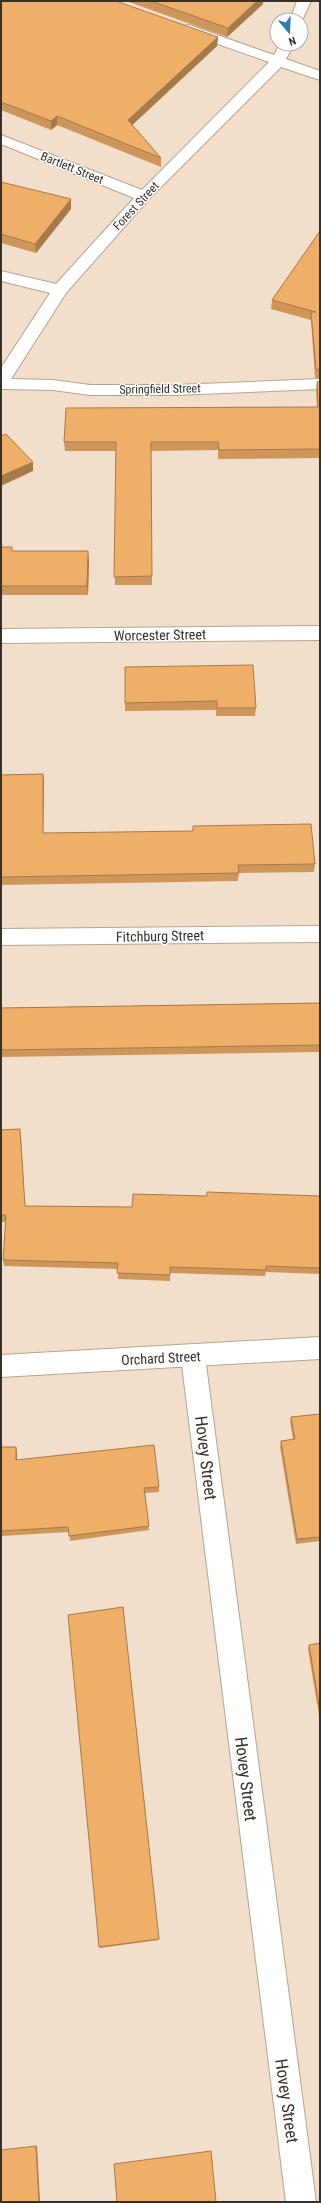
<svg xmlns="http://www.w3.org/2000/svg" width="321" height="2203" viewBox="0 0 321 2203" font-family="'Roboto Condensed',sans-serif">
	<rect width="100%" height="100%" fill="#f2dfcb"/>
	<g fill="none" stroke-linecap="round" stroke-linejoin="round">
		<defs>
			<path id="street" d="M297,1H311L301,23V20H290Z
				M189,25L274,55L280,44H294L286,59L320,71V80L281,67L149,199L66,293L11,379L53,380L90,385H175L320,379V389L175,395H90L53,390L1,389V368L50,293L1,281V271L56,284L134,198L1,144V135L142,190L269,62L184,32L182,29L184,26Z
				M320,626V640L1,643V629Z
				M320,926V942L1,945V929Z
				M193,1346L201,1349L205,1357L316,2202H286L181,1357L185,1349Z"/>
			<path id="secondary" d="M320,1337V1359L1,1377V1355Z"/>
		</defs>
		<use href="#street" stroke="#b5a391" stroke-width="2"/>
		<use href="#secondary" stroke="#b5a391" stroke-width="2"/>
		<use href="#street" fill="#fff" fill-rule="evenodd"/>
		<use href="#secondary" fill="#fff" fill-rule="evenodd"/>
	</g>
	<path fill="#ce965a" d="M1,1L218,37L217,46L132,125L161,158V167L57,125L51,130L1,110Z
		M126,1H263V4L227,37Z
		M1,182L71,209L36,253L1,243Z
		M320,231V379L315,378L311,320L271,309L272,300Z
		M320,381V458L218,459V450L151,451L152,585H115L116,451H65L64,442L317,407L316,391L317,382Z
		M1,547L13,551L89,560L88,595H1Z
		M125,667L256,708L255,716H216V710L125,711Z
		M43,774L44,782L43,833L315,864L314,872L239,873L238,881L1,885V775Z
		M320,1003V1052L1,1057V1008Z
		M20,1129L21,1136L25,1206L132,1207L207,1196H320V1274L266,1272L265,1276L170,1273V1281L118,1279V1269L4,1266L3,1260L6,1222H1V1130Z
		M320,1414V1541L296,1544L280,1447L281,1441L293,1439L290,1422L291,1417Z
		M1,1447L17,1452V1460L159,1487V1492L145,1493L149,1530L70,1541L69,1532L1,1536Z
		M123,1607L159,1940L100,1948L99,1947Z
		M320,1643V1722L308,1649L309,1645Z"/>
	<path fill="#a77a4a" d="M257,1H263V4L227,37L228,28Z
		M218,37L217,46L128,129V120Z
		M57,116V125L51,130V121Z
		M71,199V209L36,253L35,244Z
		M33,462V471L1,486V476Z
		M88,551L89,560L88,595L87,586Z
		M43,774L44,782L43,840Z
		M16,1447L17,1452V1465L16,1460Z
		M36,2146H37L40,2202H39Z"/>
	<path fill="#efaf69" stroke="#a77a4a" d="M1,1H116L218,37L128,120L161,158L57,116L51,121L1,102Z
		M151,1H257L228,28Z
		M1,182L71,199L35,244L1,234Z
		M320,231V370L316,369L311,312H316L272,300Z
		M320,381V449L219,450L218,442H151L152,576L114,577L116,442H64L66,408L318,407L317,382Z
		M6,434L33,462L1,476V436Z
		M1,547H12V551H88L87,586H1Z
		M253,665L256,708H217V701L125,703V667Z
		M43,774V833L193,831V826L311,824L315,864L238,865L239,873L1,877V775Z
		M320,1003V1045L1,1050V1008Z
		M20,1129L25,1206L132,1207L133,1194L207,1196V1192L320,1196V1268L266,1266V1270L170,1267V1275L117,1273L118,1263L3,1260L6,1215H1V1130Z
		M320,1414V1537L297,1539L281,1441L295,1439L291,1417Z
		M154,1445L159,1487L144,1488L149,1526L69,1536L68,1527L1,1531V1447H16V1460Z
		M123,1607L159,1939L99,1947L68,1615Z
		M320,1643V1711L309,1645Z
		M36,2146L39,2202H1V2150Z
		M211,2151L216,2202H117L114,2164Z"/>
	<g text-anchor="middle" stroke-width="3" stroke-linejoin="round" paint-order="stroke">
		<g font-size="12" fill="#38312a" stroke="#fff">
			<text transform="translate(72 168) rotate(22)" y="4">Bartlett Street</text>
			<text transform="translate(136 206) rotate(-47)" y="4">Forest Street</text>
			<text transform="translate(160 389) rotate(-1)" y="4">Springfield Street</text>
		</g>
		<g font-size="14" fill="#38312a" stroke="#fff">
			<text transform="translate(160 635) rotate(-1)" y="5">Worcester Street</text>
			<text transform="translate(160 936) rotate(-1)" y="5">Fitchburg Street</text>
			<text transform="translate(161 1358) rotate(-3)" y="5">Orchard Street</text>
		</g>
		<g font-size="17" fill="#38312a" stroke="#fff">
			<text transform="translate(206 1458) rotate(83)" y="6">Hovey Street</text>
			<text transform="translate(246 1779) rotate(83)" y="6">Hovey Street</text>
			<text transform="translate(287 2101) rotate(82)" y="6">Hovey Street</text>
		</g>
	</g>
	<rect width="321" height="2203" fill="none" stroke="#38312a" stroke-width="4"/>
	<g transform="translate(289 32) rotate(161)"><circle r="19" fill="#ffffff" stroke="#afadaa"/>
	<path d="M0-3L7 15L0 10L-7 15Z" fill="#2d7dae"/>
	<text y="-6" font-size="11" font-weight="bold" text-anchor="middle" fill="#38312a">N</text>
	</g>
</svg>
